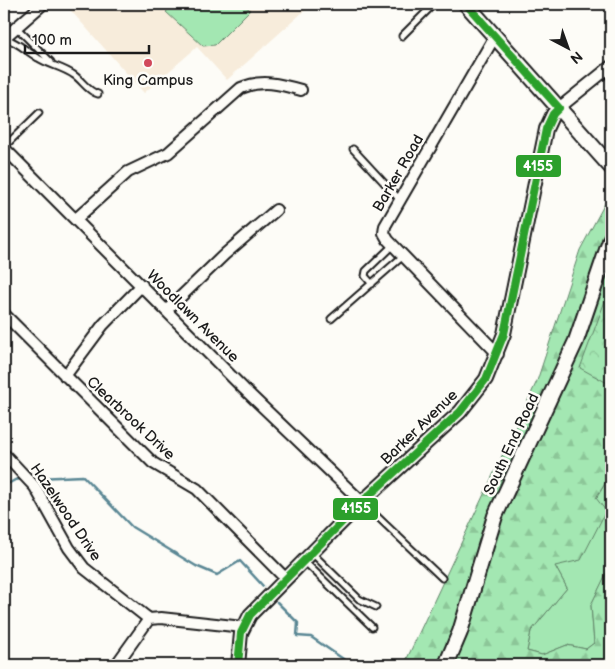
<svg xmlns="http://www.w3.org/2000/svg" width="615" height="669" viewBox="0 0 615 669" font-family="'Balsamiq Sans',sans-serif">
	<defs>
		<pattern id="forest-firs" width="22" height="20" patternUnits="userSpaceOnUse" patternTransform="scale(1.25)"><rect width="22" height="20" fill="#a3e7b2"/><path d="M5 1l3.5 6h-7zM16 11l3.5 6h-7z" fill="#8cc698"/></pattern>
		<pattern id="park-crowns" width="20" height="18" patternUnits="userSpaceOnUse" patternTransform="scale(1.25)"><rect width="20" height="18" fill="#a3e7b2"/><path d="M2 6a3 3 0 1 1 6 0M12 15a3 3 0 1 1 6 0" fill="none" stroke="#8cc698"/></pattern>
	</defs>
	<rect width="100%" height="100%" fill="#fdfcf7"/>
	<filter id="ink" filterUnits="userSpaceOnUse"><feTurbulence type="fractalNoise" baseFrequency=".02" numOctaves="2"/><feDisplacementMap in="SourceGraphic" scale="10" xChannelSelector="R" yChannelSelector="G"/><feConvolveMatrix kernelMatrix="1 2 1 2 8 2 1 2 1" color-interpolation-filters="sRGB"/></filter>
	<g filter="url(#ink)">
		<path fill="#f7ecdb" d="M65,4H312L227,80L197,47L144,93Z"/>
		<path fill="#a3e7b2" stroke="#608267" d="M173,4H243L250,10L215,45L203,46L166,12Z
			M611,474V570L607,573L591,605L594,643L586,649L567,645L542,655L527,651L531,631L567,588L555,566Z"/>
		<path fill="url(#forest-firs)" stroke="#608267" d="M611,192V474L596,498L606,511L581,560L555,566L567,588L531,631L527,651L542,655L567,645L586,649L594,643L591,605L607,572L611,570V665H404L537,381L580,250Z"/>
		<path fill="url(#park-crowns)" stroke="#608267" d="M611,285V385L580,368Z"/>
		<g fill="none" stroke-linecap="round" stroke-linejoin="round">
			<path stroke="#5a8794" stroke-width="2.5" d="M37,478L83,476L132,527L196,566L217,575L240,561L263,586
				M4,486L15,480L21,479
				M277,602L298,623L297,636L311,637L352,665"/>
			<defs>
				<path id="service" d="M17,28L51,62
					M402,36L434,4
					M5,38C19,43 26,51 38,58C49,65 63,67 74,75C83,81 87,91 98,94
					M4,147L39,113
					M353,149L400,200
					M372,284L365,276L366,271L393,245
					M331,319L403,256
					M363,503L442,578
					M312,553L359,599L376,607
					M304,561L372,627"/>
				<path id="minor" d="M495,36L385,226L384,233L388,240L498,354
					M4,38L43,4
					M559,108L611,66
					M4,148L244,389L362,502
					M76,219L128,172L168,153L241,88C262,79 280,84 301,90
					M167,310L225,254L276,210
					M4,314L153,463L197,489L285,578
					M65,376L103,325L142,285
					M4,454L35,487L69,548L84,568L149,619L161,618L243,627
					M116,665L149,619"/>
				<path id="tertiary" d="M238,665L241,633L250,615L362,502L460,412L486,379L504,334L546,129L553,114L559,108"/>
				<path id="secondary" d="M466,4L611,167
					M446,665L460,632L495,516L576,341L611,238"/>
			</defs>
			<use href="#service" stroke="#1c1c1c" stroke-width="9"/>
			<use href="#minor" stroke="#1c1c1c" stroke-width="14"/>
			<use href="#tertiary" stroke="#1c1c1c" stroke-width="16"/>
			<use href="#secondary" stroke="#1c1c1c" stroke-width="18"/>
			<use href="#service" stroke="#fdfcf7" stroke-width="5"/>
			<use href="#minor" stroke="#fdfcf7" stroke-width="10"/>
			<use href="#tertiary" stroke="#fdfcf7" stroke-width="12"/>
			<use href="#secondary" stroke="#fdfcf7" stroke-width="14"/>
			<defs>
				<path id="bus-1" d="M238,665L241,633L250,615L362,502L460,412L486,379L504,334L546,129L553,114L559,108L466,4"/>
			</defs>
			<use href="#bus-1" stroke="#fdfcf7" stroke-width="11"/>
			<use href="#bus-1" stroke="#2ca02c" stroke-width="8"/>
		</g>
	</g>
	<circle fill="#d1495b" stroke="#fdfcf7" stroke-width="2" cx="148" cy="63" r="5"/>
	<g text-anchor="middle" stroke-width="5" stroke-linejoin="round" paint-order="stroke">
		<g font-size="15" fill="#1c1c1c" stroke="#fdfcf7">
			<text x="148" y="85">King Campus</text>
		</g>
		<g font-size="15" fill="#1c1c1c" stroke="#fdfcf7">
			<text transform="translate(398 173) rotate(-60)" y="5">Barker Road</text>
			<text transform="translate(193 316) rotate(45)" y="5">Woodlawn Avenue</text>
			<text transform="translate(131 418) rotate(43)" y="5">Clearbrook Drive</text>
			<text transform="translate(419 427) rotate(-44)" y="5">Barker Avenue</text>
			<text transform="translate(511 444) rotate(-65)" y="5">South End Road</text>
			<text transform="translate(66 512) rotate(56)" y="5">Hazelwood Drive</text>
		</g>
	</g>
	<g stroke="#fdfcf7" stroke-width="2">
		<rect x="515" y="154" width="47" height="24" rx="5" fill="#2ca02c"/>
		<rect x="332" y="497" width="47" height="24" rx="5" fill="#2ca02c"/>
	</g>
	<g font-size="14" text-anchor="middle" font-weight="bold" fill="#fff">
		<text x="538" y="171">4155</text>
		<text x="356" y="513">4155</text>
	</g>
	<rect width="615" height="669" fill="none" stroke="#fdfcf7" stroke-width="20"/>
	<rect x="10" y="10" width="595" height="649" fill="none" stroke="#1c1c1c" stroke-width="2" filter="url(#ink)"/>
	<g transform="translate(568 48) rotate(139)" stroke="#fdfcf7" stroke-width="4" paint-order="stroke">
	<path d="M0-4L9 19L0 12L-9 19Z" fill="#1c1c1c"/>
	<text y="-8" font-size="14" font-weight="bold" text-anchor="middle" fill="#1c1c1c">N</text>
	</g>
	<path d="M25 45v8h124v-8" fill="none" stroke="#1c1c1c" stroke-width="2.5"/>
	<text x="32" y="45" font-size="15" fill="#1c1c1c" stroke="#fdfcf7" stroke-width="4" paint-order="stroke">100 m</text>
</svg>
